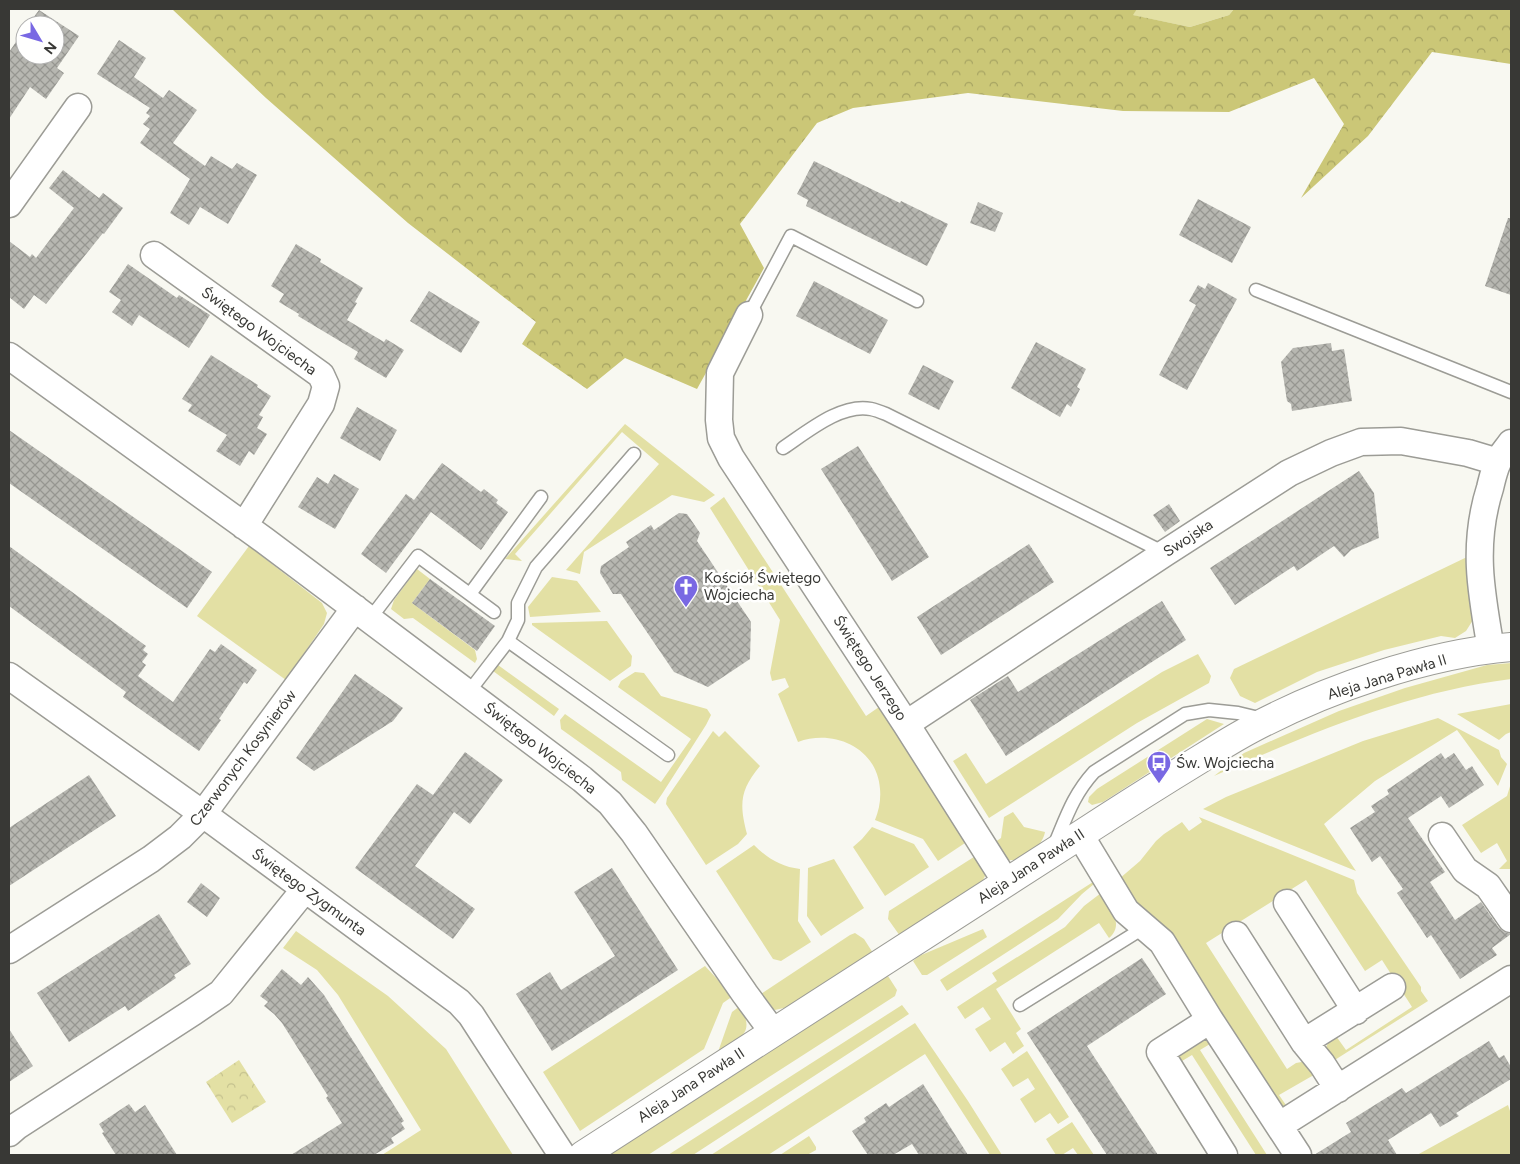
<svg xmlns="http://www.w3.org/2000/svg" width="1520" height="1164" viewBox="0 0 1520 1164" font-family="Figtree,sans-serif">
	<defs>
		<pattern id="forest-crowns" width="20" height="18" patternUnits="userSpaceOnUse" patternTransform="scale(1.25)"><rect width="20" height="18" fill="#cbc777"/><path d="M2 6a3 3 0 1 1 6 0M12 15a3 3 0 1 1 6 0" fill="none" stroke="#a6a362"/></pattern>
		<pattern id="park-crowns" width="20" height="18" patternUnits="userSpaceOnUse" patternTransform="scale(1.25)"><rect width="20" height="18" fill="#e3e0a4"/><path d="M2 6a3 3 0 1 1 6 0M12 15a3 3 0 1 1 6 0" fill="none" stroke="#c4c18e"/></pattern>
		<pattern id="building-cross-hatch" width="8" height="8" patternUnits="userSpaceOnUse" patternTransform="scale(1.25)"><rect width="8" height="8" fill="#b7b7b1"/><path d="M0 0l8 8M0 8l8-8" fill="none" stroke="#969691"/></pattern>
	</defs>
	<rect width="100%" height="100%" fill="#f8f8f1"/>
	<path fill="#e3e0a4" d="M1137,9H1234L1229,15L1190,27L1132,15Z
		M625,424L715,495L704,502L672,495L584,552L580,574L566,570L659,464L622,432L515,554L522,561L505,559Z
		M724,497L866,716L879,707L968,841L938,861L923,839L875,820C879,810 881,800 880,789C877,747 833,729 798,742L778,694L789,687L785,678L772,681L770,673L780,620L710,508Z
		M249,546L322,603L327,613L324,624L286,680L197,616Z
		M1467,557L1474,613L1473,620L1466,631L1455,638L1441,636L1384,650L1317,672L1255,703L1240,696L1230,678L1234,669Z
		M417,569L430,579L412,603L475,650L477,659L475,663L413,618L404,619L391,609L394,600Z
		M552,577L577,581L601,612L530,617L528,607Z
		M607,621L632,656L631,666L610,681L532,625V623Z
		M1198,654L1211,676L1209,683L1137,723L989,818L953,761L966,753L986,784L1162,672Z
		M1511,663V679C1407,692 1309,734 1214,776L1244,753L1339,711L1405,688L1487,665Z
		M498,665L559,709L554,716L493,671Z
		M635,672L644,673L661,696L707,709L711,715L706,725L662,794L655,804L622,780L621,772L561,729L560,720L565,714L661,782L691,739L618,687L621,681Z
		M1511,704V732L1506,734L1499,740L1457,714Z
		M1438,718L1499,750L1501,757L1507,764L1498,786L1457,730L1375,781L1324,824L1356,871L1203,809L1226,797L1363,741Z
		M1207,719L1224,724L1103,802L1092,805L1088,802L1089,797L1097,789Z
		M713,731L719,737L725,731L760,766C740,790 739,804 747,834L738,844L706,865L666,804L667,798Z
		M1511,783V869H1499L1507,861L1497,843L1481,853L1462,825L1507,796Z
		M1013,812L1024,827L1045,832C1042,848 1023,862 1006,860L992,844L1001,838L1004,817Z
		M1199,817L1354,880L1357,893L1421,987V991L1428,1001L1330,1063C1325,1048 1323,1046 1336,1036L1346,1050L1412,1007L1382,960L1365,971L1306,880L1206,943L1287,1069L1296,1063L1307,1061L1319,1072L1279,1095L1288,1108L1278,1105L1133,902L1119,879L1140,861L1156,841L1164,834L1182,822L1189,831L1202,822Z
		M872,827L914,844L929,867L885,896L853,847L862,839Z
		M754,845C767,858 781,867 800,869L798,921L811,942L781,961L773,959L716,871Z
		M977,855L986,874L981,884L900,936L888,919L889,911Z
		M834,859L864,908L821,936L807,916L808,868Z
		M1093,882L1094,884L1082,894L1058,919L947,991L940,980Z
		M1101,893C1110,907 1125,924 1109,938L1099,923L996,989L1021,1029L1016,1033L1024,1046L1013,1054L1005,1042L990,1052L975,1029L991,1019L983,1007L965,1019L957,1007L997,981L992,973L1065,927L1084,906Z
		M983,929L987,937L927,975H922L913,961L919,956Z
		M296,931L388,996L446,1049L513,1155H382L421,1130L338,995L317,970L283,948Z
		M855,933L864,939L873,953L788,1007L775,1010L770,1007L758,996L850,935Z
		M705,966L733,996L723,1003L704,1049L580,1131L543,1072Z
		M888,976L897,990L895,996L648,1155H608Z
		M902,1005L909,1014L693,1155H668Z
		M740,1006C756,1034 740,1038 718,1052L732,1012Z
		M915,1023L968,1101L1002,1155H990L925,1054L768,1155H711Z
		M1204,1036L1215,1041L1200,1050L1267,1155H1256L1192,1055L1177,1064L1179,1053Z
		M1027,1051L1069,1117L1058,1124L1050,1113L1035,1123L1020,1099L1035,1089L1028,1078L1013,1087L1001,1069Z
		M1508,1105L1511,1114V1155H1417Z
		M1072,1122L1094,1155H1078L1073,1148L1062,1155H1056L1046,1139Z
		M809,1136L816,1147V1150L807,1155H780Z"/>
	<path fill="url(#forest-crowns)" d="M172,9H1137L1133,15L1190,27L1229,15L1234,9H1511V64L1432,52L1368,136L1301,198L1344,124L1314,78L1229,112L1123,111L968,93L853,108L817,123L740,224L764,268L697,389L625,358L587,389L522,344L536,322L408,223L266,98Z"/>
	<path fill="url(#park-crowns)" d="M239,1060L266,1102L232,1123L206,1082Z"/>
	<path fill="url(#building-cross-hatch)" d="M39,10L79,36L57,68L64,73L46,99L30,87L9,119V52L25,29V55H55V25H28Z
		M119,40L146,58L134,77L163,98L169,90L197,110L173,143L205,166L211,156L232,169L237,163L257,175L228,224L200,207L189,225L170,213L190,179L140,143L150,129L143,124L150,116L146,113L150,108L97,74Z
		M814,161L900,203L901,201L948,224L927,266L806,206L808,200L797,194Z
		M63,170L99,198L103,193L123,208L104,234L103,233L46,304L34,295L24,309L9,297V241L30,257L32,254L36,258L74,208L49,188Z
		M1198,199L1251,227L1232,263L1179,235Z
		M978,202L1003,213L995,232L970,223Z
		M1508,218H1511V295L1485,286Z
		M296,244L321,259L320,262L363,288L355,302L357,303L347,320L384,342L386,339L404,350L386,378L354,359L358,352L298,316L299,314L279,302L284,294L271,286Z
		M128,264L177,298L179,295L210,315L189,348L139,315L132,326L112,312L121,300L109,292Z
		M814,281L888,320L870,354L796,316Z
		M1208,283L1237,299L1187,390L1159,375L1196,305L1189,301L1198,285L1205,289Z
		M429,291L480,322L461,353L410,321Z
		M1036,342L1086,369L1077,387L1080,389L1071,407L1067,404L1060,417L1011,388Z
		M1331,343L1332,351L1344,349L1352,401L1292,411L1291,404L1287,401L1281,362L1293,348Z
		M211,355L258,385L257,387L271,396L259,415L263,417L257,428L267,434L254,455L249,451L240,466L216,451L227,435L188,411L192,405L182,399Z
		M923,365L954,381L939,410L908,394Z
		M357,407L397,430L380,461L340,438Z
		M9,430L212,572L187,608L9,483Z
		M858,446L929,557L892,581L821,469Z
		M442,463L481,492L484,489L498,500L496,503L508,512L481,550L431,512L386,573L361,554L406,494L414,500Z
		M1359,471L1374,493L1379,538L1351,550L1344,557L1334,546L1297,571L1294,566L1235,605L1210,568Z
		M334,474L359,489L335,529L298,507L317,477L328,484Z
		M1169,504L1180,521L1165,532L1153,515Z
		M679,513L687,514L700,533L697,541L751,622L750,659L708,687L674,672L621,594H613L600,573L601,566L629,547L626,542L651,525L654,530Z
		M1029,544L1054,582L941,655L917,617Z
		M9,546L146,646L143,650L148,654L142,662L146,665L138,676L173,702L210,649L215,652L221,644L257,670L247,684L244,682L219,719L221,720L199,751L123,697L126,692L9,606Z
		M430,579L495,626L477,651L412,603Z
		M1162,601L1186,640L1006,756L970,700L1008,676L1018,692Z
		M355,674L403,708L393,721L314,771L296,758Z
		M465,752L503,780L470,824L454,812L415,866L475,909L453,939L355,868L417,784L433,795Z
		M1441,753L1445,759L1454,753L1466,770L1472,766L1484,785L1449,808L1441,796L1408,818L1445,872L1430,882L1455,920L1481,902L1499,928L1504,932L1511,934L1492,948L1497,955L1460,979L1431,935L1427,938L1397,893L1403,889L1380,856L1372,862L1350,828L1375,812L1371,806L1389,794L1387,790Z
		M89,775L116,816L9,886V828Z
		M612,868L678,970L552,1051L516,994L550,972L561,990L615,956L574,892Z
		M201,883L220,898L207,917L187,902Z
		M159,914L191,964L174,975L176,978L128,1011L125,1006L69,1042L37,993Z
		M1142,958L1166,994L1087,1046L1158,1155H1107L1027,1033Z
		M282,969L301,985L308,977L324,995L404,1121L401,1123L405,1129L391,1138L394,1143L374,1155H291L342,1123L326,1098L328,1096L282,1023L274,1014L264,1006L268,1002L260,996Z
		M9,1029L33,1066L9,1082Z
		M1489,1041L1499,1058L1504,1055L1511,1067V1079L1456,1113L1459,1116L1440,1127L1431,1113L1388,1140L1397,1155H1314L1351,1132L1346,1123L1402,1088L1406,1093Z
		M923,1084L968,1155H919L912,1144L893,1155H868L852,1131L866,1122L864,1118L886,1103L889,1107Z
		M129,1104L135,1112L145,1105L177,1155H116L102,1133L104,1132L99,1124Z"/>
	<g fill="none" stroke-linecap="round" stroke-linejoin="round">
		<defs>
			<path id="service" d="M1256,290L1511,392
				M749,315L791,236L917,301
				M783,448C807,432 841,403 871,409C876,410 881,412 886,414L1165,553
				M470,594L541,497
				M369,620L418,556L494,612
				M508,641L518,620V603L536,567L634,454
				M468,693L508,641L668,755
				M1054,846C1066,818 1073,795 1094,772L1185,714L1209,710L1238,713L1263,719
				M1020,1005L1145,927"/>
			<path id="minor" d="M9,204L78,107
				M154,255L321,375L326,386L321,404L244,526
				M749,315L720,373L719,420L721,438L731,458L906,724L1006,882
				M9,356L264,540L582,779L610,803L634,833L745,994L773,1032
				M1491,649C1481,592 1472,545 1490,488C1492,480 1494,470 1498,462C1501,455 1507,449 1511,443
				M9,676L203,814L459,1002L471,1015L482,1032L562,1155
				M906,724L1165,553L1289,473L1331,453L1361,442L1401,441L1468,453L1498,462
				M1080,835L1126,911L1162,942L1210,1020L1298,1155
				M1442,836L1465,870L1488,886L1511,919
				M1287,903L1356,1011
				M1236,935L1304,1042L1322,1064L1338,1089
				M9,950L151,859L180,837L203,814L355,608
				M1210,1020L1160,1052L1224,1155
				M1304,1042L1392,987
				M1280,1125L1511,979
				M9,1133L17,1126L193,1012L221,993L305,889"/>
			<path id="tertiary" d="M583,1155L1080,835C1120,809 1161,783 1202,758C1218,748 1234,738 1251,729C1326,689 1426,654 1511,647"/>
		</defs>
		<use href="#service" stroke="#9c9c96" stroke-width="15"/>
		<use href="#minor" stroke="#9c9c96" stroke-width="29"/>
		<use href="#tertiary" stroke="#9c9c96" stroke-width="30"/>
		<use href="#service" stroke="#fff" stroke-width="12"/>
		<use href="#minor" stroke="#fff" stroke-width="26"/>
		<use href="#tertiary" stroke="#fff" stroke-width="28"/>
	</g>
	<defs>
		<symbol id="church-pin" viewBox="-11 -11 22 30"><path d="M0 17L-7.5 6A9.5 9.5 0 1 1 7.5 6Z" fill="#7968e3" stroke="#fffffe"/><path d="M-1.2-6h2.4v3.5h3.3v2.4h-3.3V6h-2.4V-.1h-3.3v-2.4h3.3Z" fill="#fff"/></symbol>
		<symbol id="bus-pin" viewBox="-11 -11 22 30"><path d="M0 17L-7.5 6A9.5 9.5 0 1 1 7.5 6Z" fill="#7968e3" stroke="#fffffe"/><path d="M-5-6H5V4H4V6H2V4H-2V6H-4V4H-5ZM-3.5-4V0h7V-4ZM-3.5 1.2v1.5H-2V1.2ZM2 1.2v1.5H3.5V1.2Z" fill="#fff"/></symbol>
	</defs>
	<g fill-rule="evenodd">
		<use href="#church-pin" x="672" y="573" width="28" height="38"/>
		<use href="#bus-pin" x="1145" y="749" width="28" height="38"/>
	</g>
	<g text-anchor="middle" stroke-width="5" stroke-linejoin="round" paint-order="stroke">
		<g font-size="15" fill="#383835" stroke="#fffffe">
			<text transform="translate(259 331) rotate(36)" y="5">Świętego Wojciecha</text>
			<text transform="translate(1188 538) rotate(-33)" y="5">Swojska</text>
			<text transform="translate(870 668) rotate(57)" y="5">Świętego Jerzego</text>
			<text transform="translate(1387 677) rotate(-17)" y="5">Aleja Jana Pawła II</text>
			<text transform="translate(540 748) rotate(38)" y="5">Świętego Wojciecha</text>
			<text transform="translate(243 758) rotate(-53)" y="5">Czerwonych Kosynierów</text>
			<text transform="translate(1031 866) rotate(-33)" y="5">Aleja Jana Pawła II</text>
			<text transform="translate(309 892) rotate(36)" y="5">Świętego Zygmunta</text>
			<text transform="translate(691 1085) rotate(-33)" y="5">Aleja Jana Pawła II</text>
		</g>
		<g font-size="15" fill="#383835" stroke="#fffffe" text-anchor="start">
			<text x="704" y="583">Kościół Świętego<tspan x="704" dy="17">Wojciecha</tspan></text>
			<text x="1176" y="768">Św. Wojciecha</text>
		</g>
	</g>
	<rect width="1520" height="1164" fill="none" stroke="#383835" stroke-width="20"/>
	<g transform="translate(40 40) rotate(128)"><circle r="24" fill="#fffffe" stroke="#afafae"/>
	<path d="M0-4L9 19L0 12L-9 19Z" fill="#7968e3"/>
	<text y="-8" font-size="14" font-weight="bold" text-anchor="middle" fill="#383835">N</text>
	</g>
</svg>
